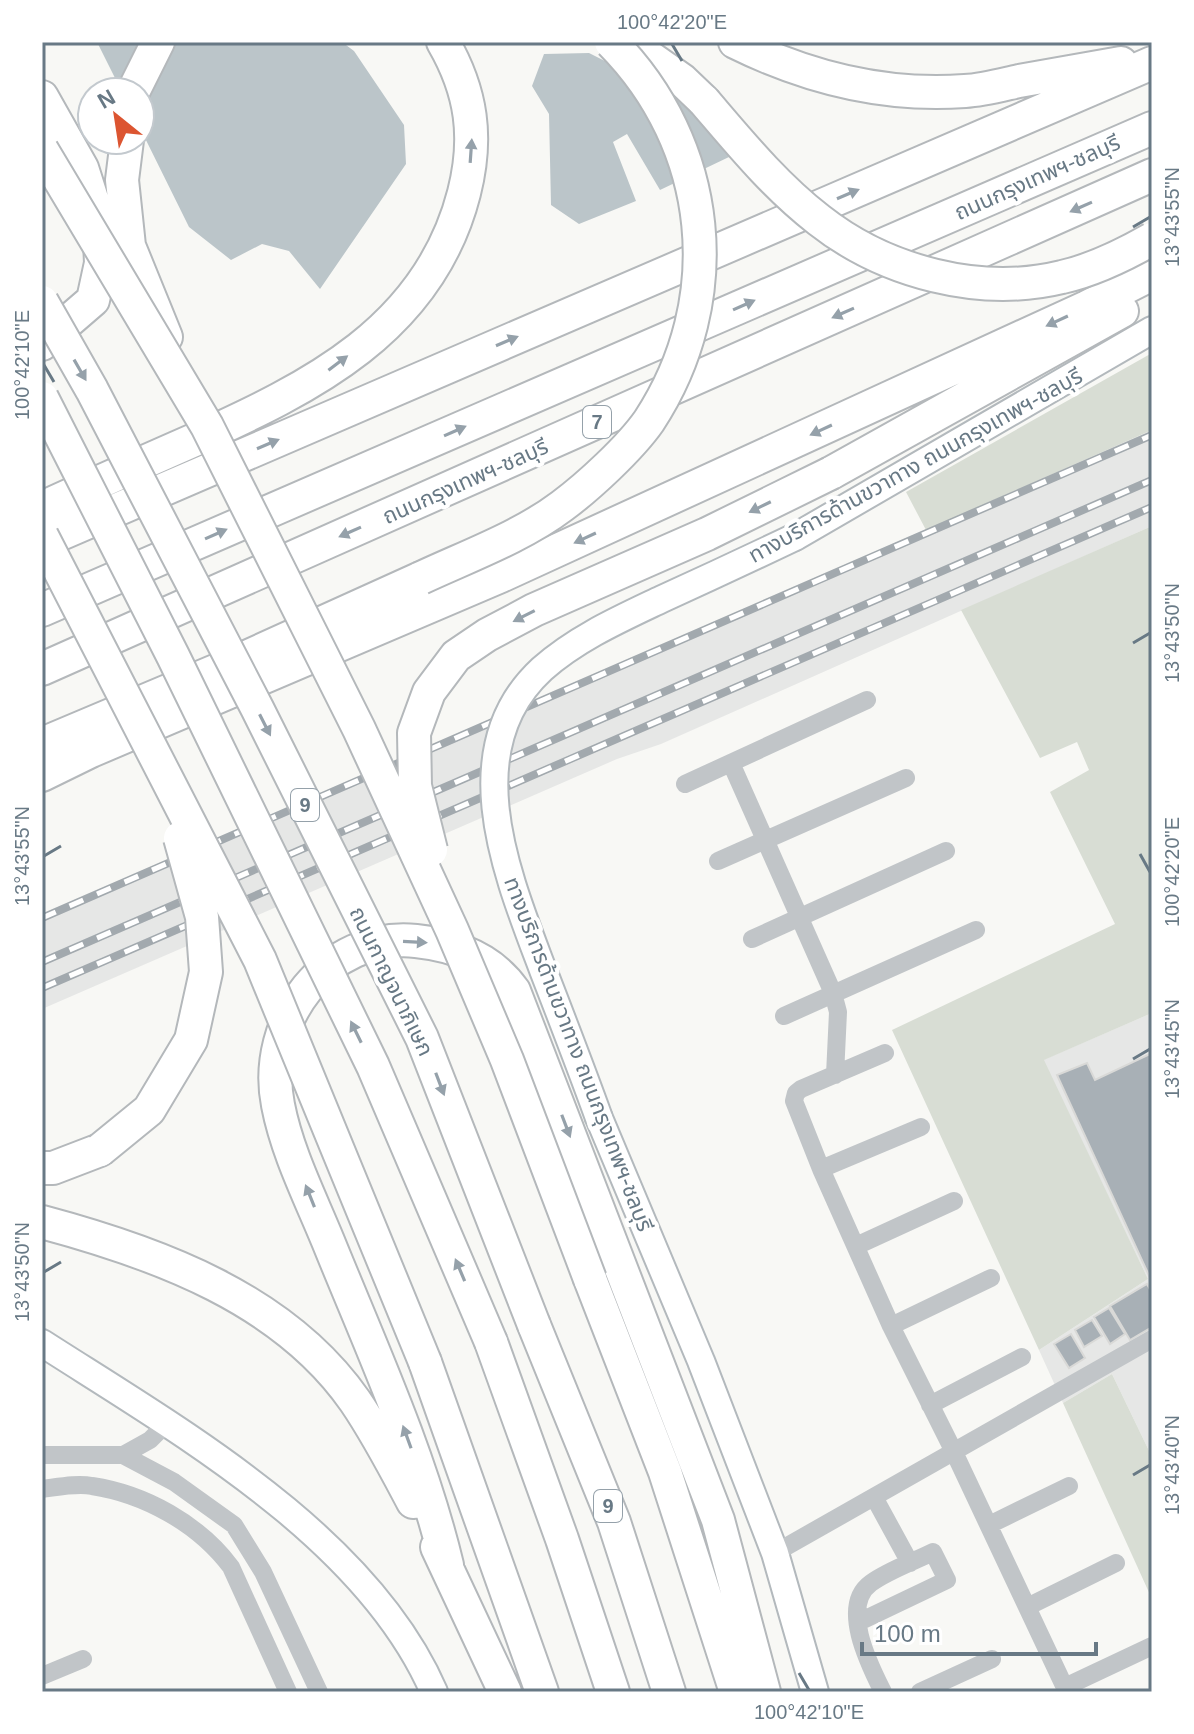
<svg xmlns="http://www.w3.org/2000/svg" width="1194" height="1734" viewBox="0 0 1194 1734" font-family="Helvetica,'Noto Sans Thai',sans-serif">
	<rect width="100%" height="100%" fill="#f8f8f5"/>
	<path fill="#e6e7e6" d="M1152,430V526L661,744L617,759L42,1009V918Z
		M1152,1013V1457L1112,1374L1063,1403L1039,1350L1148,1279L1043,1060Z"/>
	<path fill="#d8ddd4" d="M1152,353V430L926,530L906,492Z
		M1152,526V1013L1044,1060L1148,1279L1039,1350L892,1030L1115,924L1050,792L1089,770L1077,742L1040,758L961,610Z
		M1112,1374L1152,1457V1599L1063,1403Z"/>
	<path fill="#bbc5c9" d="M97,42H342L354,51L404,125L406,164L320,289L289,251L262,244L231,260L189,227L140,128V92H122Z
		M589,53L730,124L729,157L660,190L627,134L613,142L636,201L579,224L551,205L549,114L532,86L544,54Z"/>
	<path fill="#a8b0b6" stroke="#d9d9d7" stroke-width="2" d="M1152,1053V1282L1057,1075L1087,1063L1095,1080Z
		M1147,1284L1152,1293V1327L1130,1340L1110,1306Z
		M1109,1308L1125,1334L1110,1344L1094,1317Z
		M1092,1320L1102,1336L1084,1347L1075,1330Z
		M1071,1334L1085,1358L1069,1368L1054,1344Z"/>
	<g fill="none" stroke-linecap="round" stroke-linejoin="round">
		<defs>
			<path id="secondary" d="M795,537L1152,330
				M599,1118L701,1361L775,1553L815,1692
				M42,1343C179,1431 367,1537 434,1692"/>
			<path id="motorway" d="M628,42L682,80L704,101
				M735,42C808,78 883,97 965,91C983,90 1001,85 1019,81C1053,75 1087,69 1121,63
				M133,92L158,42
				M42,97L82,168L99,221L101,263L93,300L42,344
				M127,140L122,180L129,246L166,337
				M831,473L1122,311
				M42,508C92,485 142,463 192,441C310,388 429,330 464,193C478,138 472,92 443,42
				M42,542L1152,63
				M42,610L1152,128
				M42,669L1152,175
				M42,744L220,669L421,578
				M42,775L91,751L501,576L1087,307L1152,274
				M42,1168H53L100,1150
				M42,1222C158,1253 284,1299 355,1401C377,1433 395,1468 413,1502
				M590,1279L665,1472L736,1692
				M534,1325L614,1522L669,1692
				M491,1342L562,1539L613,1692
				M425,1362L542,1692
				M437,1547L505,1692
				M447,1565C420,1453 371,1347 328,1241C310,1197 287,1152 278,1105C261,1021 327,932 416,941C455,945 491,958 514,991L718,1520L764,1692"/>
		</defs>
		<use href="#secondary" stroke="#b3b9bd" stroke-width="30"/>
		<use href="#motorway" stroke="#b4b8bb" stroke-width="36"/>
		<path stroke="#c1c5c8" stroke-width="18" d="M731,763L833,993L838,1012L835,1075
			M685,784L867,700
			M718,861L906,778
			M752,939L946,851
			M784,1016L976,930
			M885,1053L801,1089L796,1093L794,1101L821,1169L891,1326L954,1452L1067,1692
			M821,1169L921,1127
			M856,1246L954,1201
			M891,1326L991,1278
			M930,1405L1022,1357
			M42,1455H123L150,1440L167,1423
			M123,1455L174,1482L234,1525L263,1572L319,1692
			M42,1489C58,1487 77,1483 92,1486C145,1494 199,1524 231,1567L288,1692
			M874,1497L910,1563
			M989,1525L1069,1486
			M775,1553L1152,1339
			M1027,1607L1116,1563
			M859,1622L947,1580L933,1552C913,1562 889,1570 871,1583C839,1606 870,1666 883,1692
			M42,1676L83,1659
			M1065,1687L1152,1646
			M920,1692L992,1659"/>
		<use href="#secondary" stroke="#fff" stroke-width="26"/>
		<use href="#motorway" stroke="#fff" stroke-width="32"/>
		<defs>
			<path id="rail" d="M42,918L1152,435
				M42,962L1152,480
				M42,988L1152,507"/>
		</defs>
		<use href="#rail" stroke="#a2a9ae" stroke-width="8"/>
		<use href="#rail" stroke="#fff" stroke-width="5" stroke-dasharray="15" stroke-linecap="butt"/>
		<defs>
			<path id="secondary-bridge" d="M599,1118C581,1068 562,1019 543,970C508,877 454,750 542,669C577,638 620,619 662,599C706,579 751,558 795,537"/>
			<path id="motorway-bridge" d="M704,101C740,143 775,186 819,220C885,272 980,297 1062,277C1094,270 1124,255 1152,239
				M42,150L207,426L359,729L452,930L507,1060L590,1279
				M42,302L92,390L257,708L422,1038L534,1325
				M42,398L173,656L373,1066L491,1342
				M42,536L260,960L425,1362
				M421,578C468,556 521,537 562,506C589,486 630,448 649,421C729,299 713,145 611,42
				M431,850L415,786L414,733L429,692L456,656L487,635L534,610L707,534L831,473
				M100,1150L149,1110L191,1040L206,972L202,917L180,838"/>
		</defs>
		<use href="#secondary-bridge" stroke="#b3b9bd" stroke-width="30" stroke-linecap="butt"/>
		<use href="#motorway-bridge" stroke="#b4b8bb" stroke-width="36" stroke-linecap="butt"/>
		<use href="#secondary-bridge" stroke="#fff" stroke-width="26"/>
		<use href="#motorway-bridge" stroke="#fff" stroke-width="32"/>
	</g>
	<defs><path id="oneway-solid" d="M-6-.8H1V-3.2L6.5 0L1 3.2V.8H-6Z" transform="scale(2)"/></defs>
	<g fill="#95a1aa">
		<use href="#oneway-solid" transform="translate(471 151) rotate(-86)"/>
		<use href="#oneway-solid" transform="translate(848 194) rotate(-23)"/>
		<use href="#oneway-solid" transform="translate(1081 207) rotate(156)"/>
		<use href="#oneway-solid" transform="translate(744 305) rotate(-24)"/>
		<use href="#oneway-solid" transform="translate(843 313) rotate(156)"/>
		<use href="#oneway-solid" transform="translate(1057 321) rotate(155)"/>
		<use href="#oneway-solid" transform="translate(507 341) rotate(-23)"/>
		<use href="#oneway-solid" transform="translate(338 363) rotate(-37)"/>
		<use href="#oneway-solid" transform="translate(80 370) rotate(60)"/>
		<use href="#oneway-solid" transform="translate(821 430) rotate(155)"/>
		<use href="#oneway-solid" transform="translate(455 431) rotate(-24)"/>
		<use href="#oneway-solid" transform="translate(268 444) rotate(-23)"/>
		<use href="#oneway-solid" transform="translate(760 507) rotate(154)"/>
		<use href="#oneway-solid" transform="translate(350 532) rotate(156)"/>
		<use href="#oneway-solid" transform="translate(216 534) rotate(-24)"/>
		<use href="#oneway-solid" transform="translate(585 538) rotate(155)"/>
		<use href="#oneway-solid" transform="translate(524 616) rotate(153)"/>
		<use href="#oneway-solid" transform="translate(265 725) rotate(63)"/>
		<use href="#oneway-solid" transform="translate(415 942) rotate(3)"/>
		<use href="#oneway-solid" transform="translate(356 1032) rotate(-116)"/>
		<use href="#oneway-solid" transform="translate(440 1084) rotate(69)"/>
		<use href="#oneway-solid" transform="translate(566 1126) rotate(69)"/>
		<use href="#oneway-solid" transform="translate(310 1196) rotate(-112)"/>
		<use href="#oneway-solid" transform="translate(460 1270) rotate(-113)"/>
		<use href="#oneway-solid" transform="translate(407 1437) rotate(-110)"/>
	</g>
	<path fill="none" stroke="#687985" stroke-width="3" d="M672,44L682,61M1133,227L1150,217M44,365L54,382M1133,643L1150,633M1140,854L1150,872M44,856L61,846M1133,1059L1150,1049M44,1272L61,1262M1133,1475L1150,1465M799,1673L809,1690"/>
	<g text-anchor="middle" stroke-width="8" stroke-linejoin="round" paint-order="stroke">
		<g fill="#fff" stroke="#95a1aa" stroke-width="2">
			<rect x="583" y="406" width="28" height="32" rx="6"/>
			<rect x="291" y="789" width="28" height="32" rx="6"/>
			<rect x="594" y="1490" width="28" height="32" rx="6"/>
		</g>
		<g font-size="20" font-weight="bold" fill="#687985">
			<text x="597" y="429">7</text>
			<text x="305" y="812">9</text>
			<text x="608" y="1513">9</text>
		</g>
		<g font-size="22" fill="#687985" stroke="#fff">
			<text transform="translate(1037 177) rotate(-24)" y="8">ถนนกรุงเทพฯ-ชลบุรี</text>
			<text transform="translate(915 465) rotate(-29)" y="8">ทางบริการด้านขวาทาง ถนนกรุงเทพฯ-ชลบุรี</text>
			<text transform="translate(465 481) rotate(-24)" y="8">ถนนกรุงเทพฯ-ชลบุรี</text>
			<text transform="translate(392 981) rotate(64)" y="8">ถนนกาญจนาภิเษก</text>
			<text transform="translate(579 1054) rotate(69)" y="8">ทางบริการด้านขวาทาง ถนนกรุงเทพฯ-ชลบุรี</text>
		</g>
	</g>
	<rect width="1194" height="1734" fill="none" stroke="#ffffff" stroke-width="88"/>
	<g transform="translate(116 116) rotate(330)"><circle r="38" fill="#ffffff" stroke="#c3c9ce" stroke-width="2"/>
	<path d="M0-6L14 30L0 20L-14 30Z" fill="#dc5531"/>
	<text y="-12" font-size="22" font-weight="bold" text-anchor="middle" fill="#687985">N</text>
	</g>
	<path d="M862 1642v12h234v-12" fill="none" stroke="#687985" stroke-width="4"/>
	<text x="874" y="1642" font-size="24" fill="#687985" stroke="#ffffff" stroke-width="6" paint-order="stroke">100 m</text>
	<rect x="44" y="44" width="1106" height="1646" fill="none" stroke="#687985" stroke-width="3"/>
	<g font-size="20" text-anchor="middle" fill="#687985">
		<text x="672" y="29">100°42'20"E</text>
		<text transform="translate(1172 217) rotate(-90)" y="7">13°43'55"N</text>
		<text transform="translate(22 365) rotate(-90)" y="7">100°42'10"E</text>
		<text transform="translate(1172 633) rotate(-90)" y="7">13°43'50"N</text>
		<text transform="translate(22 856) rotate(-90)" y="7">13°43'55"N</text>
		<text transform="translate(1172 872) rotate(-90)" y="7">100°42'20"E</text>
		<text transform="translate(1172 1049) rotate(-90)" y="7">13°43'45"N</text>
		<text transform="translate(22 1272) rotate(-90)" y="7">13°43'50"N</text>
		<text transform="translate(1172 1465) rotate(-90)" y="7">13°43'40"N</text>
		<text x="809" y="1719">100°42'10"E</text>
	</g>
</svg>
